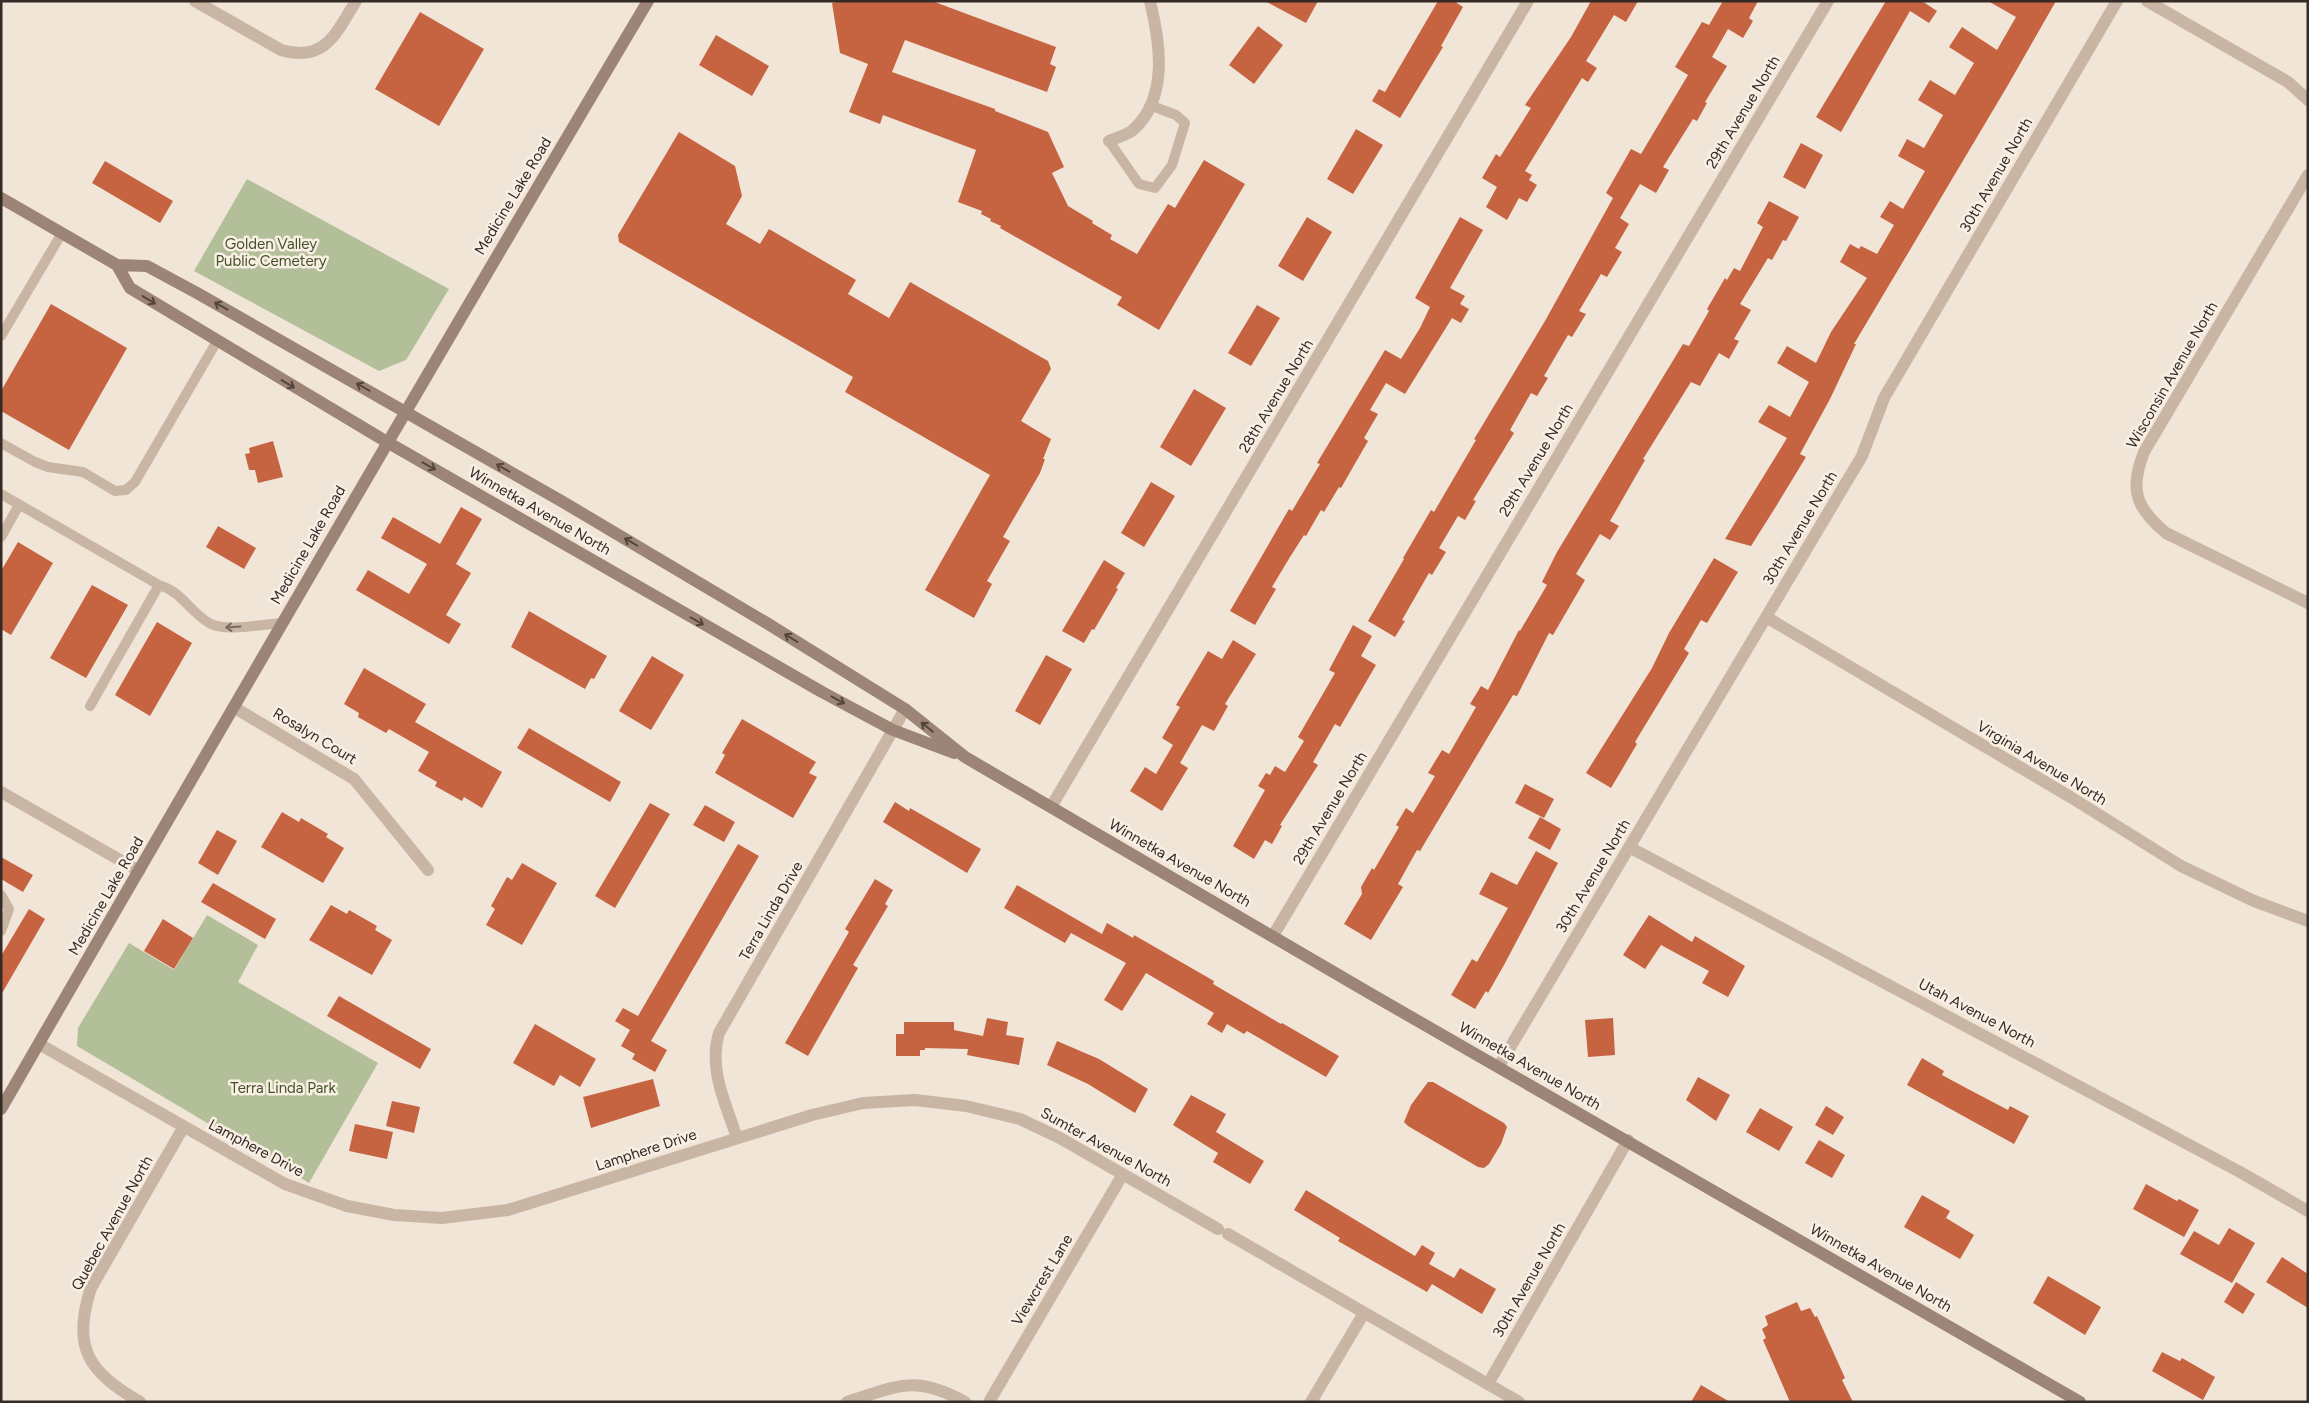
<svg xmlns="http://www.w3.org/2000/svg" width="2309" height="1403" viewBox="0 0 2309 1403" font-family="Figtree,sans-serif">
	<rect width="100%" height="100%" fill="#f1e5d8"/>
	<path fill="#b2bf98" d="M247,179L449,289L406,360L379,371L194,271Z
		M207,915L258,945L238,982L378,1063L309,1183L77,1046L78,1028L129,943L174,970Z"/>
	<path fill="#c66341" d="M841,1H932L1056,47L1050,64L1056,67L1047,92L905,40L892,72L995,109V111L1048,132L1064,167L1052,173L1068,206L1093,221L1092,223L1112,235L1110,239L1137,254L1168,204L1175,208L1204,160L1245,184L1159,330L1117,305L1122,297L1000,228L1001,226L990,221L991,219L981,214L982,211L958,202L976,150L883,115L880,124L849,112L868,64L840,53L832,3Z
		M1265,1H1318L1306,23Z
		M1438,1H1454L1463,7L1441,46L1443,47L1400,118L1372,101L1379,89L1385,92Z
		M1591,1H1638L1626,22L1614,15L1586,61L1597,68L1588,82L1582,78L1525,171L1532,175L1529,180L1537,185L1527,202L1519,198L1507,220L1486,207L1497,187L1482,178L1496,154L1500,157L1531,108L1525,105L1571,37Z
		M1723,1H1758L1749,18L1753,21L1743,38L1728,29L1712,57L1727,66L1705,102L1707,103L1697,121L1693,119L1663,167L1669,170L1656,193L1640,184L1620,218L1629,224L1615,248L1622,252L1607,277L1601,274L1579,311L1586,314L1572,337L1568,335L1544,376L1548,378L1537,396L1531,393L1510,430L1514,433L1473,500L1476,501L1465,520L1458,516L1439,548L1446,552L1432,575L1429,573L1402,620L1405,621L1395,637L1368,621L1404,559L1403,558L1431,510L1434,512L1476,440L1474,439L1479,431L1545,321L1613,198L1606,193L1631,149L1641,154L1688,75L1675,67L1702,22L1709,25Z
		M1886,1H1922L1937,11L1929,23L1910,11L1841,132L1816,117Z
		M1988,1H2056L2008,85L1854,344H1856L1830,399L1800,454L1806,457L1775,508L1751,546L1725,539L1787,438L1758,422L1769,405L1790,417L1809,382L1777,363L1787,346L1816,363L1831,332L1867,278L1840,262L1850,244L1859,249L1861,246L1877,254L1894,225L1880,217L1890,201L1903,209L1925,171L1898,156L1907,139L1924,148L1943,115L1918,100L1930,80L1955,95L1974,63L1949,47L1962,27L1997,50L2016,17Z
		M420,12L484,49L439,126L375,89Z
		M1258,26L1283,45L1254,84L1229,65Z
		M716,35L769,66L752,96L699,65Z
		M1356,129L1383,145L1353,194L1327,179Z
		M679,132L735,166L742,196L726,224L760,244L769,229L856,280L848,294L889,318L910,282L1048,361L1051,369L1021,421L1051,439L1043,459H1045L1040,473L1003,537L1010,541L987,581L992,584L974,618L925,590L990,475L845,392L853,377L619,242L618,235Z
		M1801,143L1823,155L1805,189L1783,177Z
		M105,161L173,201L160,223L92,183Z
		M1769,201L1799,217L1786,241L1783,240L1772,260L1768,258L1740,304L1751,310L1734,339L1739,341L1729,359L1719,353L1700,386L1691,382L1643,459L1645,460L1610,521L1619,526L1610,540L1600,534L1576,574L1585,580L1553,635L1549,633L1517,696L1513,695L1420,851L1417,850L1398,884L1403,887L1371,940L1344,924L1362,894L1361,887L1372,868L1374,870L1399,827L1396,825L1406,808L1413,813L1435,776L1428,773L1442,750L1449,754L1476,707L1470,704L1481,686L1488,690L1519,630L1520,631L1547,585L1542,582L1557,552L1683,344L1689,346L1709,311L1707,309L1725,278L1727,280L1734,268L1740,271L1763,227L1757,223Z
		M1307,217L1332,232L1303,281L1278,266Z
		M1460,217L1483,230L1450,288L1465,296L1460,304L1469,309L1461,323L1452,318L1405,394L1386,383L1370,410L1378,414L1364,438L1368,441L1341,488L1339,487L1324,512L1321,510L1306,536L1304,535L1290,557L1272,587L1276,589L1255,625L1230,611L1289,509L1292,511L1320,464L1317,463L1385,350L1401,359L1420,328L1430,307L1415,298Z
		M51,304L127,348L69,450L1,411V391Z
		M1257,305L1280,318L1251,366L1228,353Z
		M1194,389L1226,408L1191,466L1160,447Z
		M273,441L283,477L258,483L255,470H249L245,454L250,453L249,448Z
		M1151,482L1175,496L1144,547L1121,533Z
		M461,507L482,519L456,564L471,573L446,615L461,624L449,644L356,590L368,570L409,594L427,564L381,538L393,517L440,544Z
		M218,526L256,548L244,569L206,547Z
		M18,542L53,563L11,635L1,629V571Z
		M1714,558L1738,572L1707,623L1701,620L1684,649L1689,653L1635,742L1637,744L1611,788L1586,773L1652,668L1669,633Z
		M1104,560L1125,573L1116,588L1118,589L1094,630L1092,629L1084,643L1062,631Z
		M92,585L128,605L86,678L50,658Z
		M529,611L607,656L594,679L591,678L585,689L511,647Z
		M157,622L192,643L150,716L115,695Z
		M1353,625L1372,636L1361,656L1376,665L1340,727L1335,724L1313,762L1318,765L1280,825L1282,826L1272,844L1265,840L1254,859L1233,846L1265,790L1258,786L1266,773L1270,775L1275,766L1285,772L1304,741L1298,737L1335,673L1329,670Z
		M1233,640L1256,654L1225,704L1228,706L1214,731L1202,725L1180,763L1188,768L1162,811L1130,791L1145,767L1156,774L1173,745L1162,738L1180,707L1176,705L1208,651L1222,659Z
		M1046,655L1072,669L1040,725L1015,711Z
		M652,656L684,675L651,730L619,711Z
		M364,668L426,704L415,722L502,772L482,808L464,797L462,801L435,786L437,782L418,771L429,752L389,729L386,733L358,717L359,713L344,704Z
		M742,719L816,762L809,773L817,777L793,818L715,773L725,755L722,753Z
		M529,728L621,782L610,802L517,748Z
		M1525,784L1554,799L1544,818L1515,803Z
		M895,802L909,811L910,808L981,849L967,873L883,822Z
		M650,803L670,814L615,908L595,896Z
		M705,805L735,822L724,842L693,825Z
		M282,812L299,822L301,818L328,834L326,837L344,848L323,883L261,847Z
		M1540,817L1561,829L1550,850L1528,838Z
		M217,830L237,841L218,875L198,863Z
		M738,844L759,856L651,1041L667,1050L655,1072L632,1059L635,1054L621,1046L630,1030L615,1021L623,1008L638,1016Z
		M1536,851L1558,863L1504,965L1488,993L1486,991L1475,1009L1451,995L1472,959L1477,962L1508,908L1479,894L1491,872L1517,885Z
		M1,857L33,875L23,892L1,879Z
		M522,863L557,883L522,945L486,925L495,909L491,906L507,877L512,880Z
		M875,879L893,890L885,904L888,906L853,965L858,968L808,1056L785,1043L849,932L845,929Z
		M213,883L276,919L265,939L201,902Z
		M1017,885L1102,934L1107,923L1133,938L1134,935L1214,981L1213,984L1281,1024L1282,1023L1339,1056L1326,1077L1247,1031L1244,1034L1227,1024L1222,1033L1207,1024L1214,1013L1146,973L1122,1011L1104,1000L1126,963L1071,933L1065,943L1004,908Z
		M331,905L347,914L349,910L377,926L375,930L392,940L372,975L309,940Z
		M29,909L45,919L1,995V956Z
		M1649,915L1692,942L1695,936L1745,966L1728,997L1702,983L1709,971L1661,945L1645,969L1623,955Z
		M163,919L193,938L174,969L144,951Z
		M339,996L431,1049L420,1069L327,1016Z
		M987,1018L1008,1022L1006,1035L1024,1038L1019,1065L967,1055L968,1049L925,1048V1050H920V1056H896V1034H904V1022H954V1030L983,1036Z
		M1613,1018L1615,1055L1588,1057L1585,1020Z
		M535,1024L596,1059L580,1087L560,1075L554,1086L513,1063Z
		M1057,1041L1099,1059L1148,1089L1135,1113L1088,1084L1047,1065Z
		M1922,1058L1944,1071L1942,1075L1968,1089L2008,1110L2010,1106L2029,1116L2014,1144L1907,1085Z
		M1698,1077L1730,1095L1716,1121L1686,1100Z
		M653,1079L660,1106L591,1128L583,1097Z
		M1428,1082H1433L1504,1123L1507,1127L1501,1144L1489,1164L1484,1168L1478,1167L1408,1126L1404,1122L1411,1105Z
		M1191,1095L1226,1114L1216,1132L1264,1161L1250,1184L1213,1162L1218,1153L1173,1125Z
		M392,1101L420,1107L414,1133L386,1126Z
		M1826,1106L1844,1117L1833,1135L1815,1125Z
		M1760,1108L1793,1127L1779,1151L1746,1132Z
		M355,1124L393,1132L387,1159L349,1151Z
		M1819,1140L1845,1155L1832,1178L1805,1163Z
		M2146,1184L2177,1201L2179,1199L2199,1210L2184,1237L2133,1209Z
		M1306,1190L1415,1256L1422,1245L1435,1253L1429,1264L1454,1278L1460,1268L1496,1289L1482,1314L1432,1284L1427,1292L1338,1241L1340,1238L1294,1210Z
		M1922,1195L1950,1211L1946,1218L1974,1235L1960,1259L1904,1227Z
		M2229,1228L2255,1243L2232,1283L2180,1254L2194,1231L2219,1245Z
		M2282,1257L2308,1274V1308L2266,1282Z
		M2048,1276L2101,1307L2085,1335L2033,1303Z
		M2236,1282L2255,1294L2243,1314L2224,1302Z
		M1797,1302L1801,1311L1810,1308L1815,1317L1817,1316L1845,1378L1842,1380L1853,1402H1790L1763,1340L1766,1338L1762,1329L1768,1325L1765,1316Z
		M2162,1352L2180,1361L2182,1358L2215,1377L2203,1400L2152,1371Z
		M1701,1385L1730,1402H1691Z"/>
	<g fill="none" stroke-linecap="round" stroke-linejoin="round">
		<path stroke="#c9b5a4" stroke-width="10" d="M1109,141L1139,184L1155,188L1172,165L1185,123L1176,115L1152,106
			M1,336L62,233
			M1,443L35,462L48,467L83,472L115,491L126,490L135,482L217,341
			M1,494L159,585C183,592 190,613 211,624C228,632 262,624 282,623
			M1,537L19,505
			M90,706L159,585
			M1,895L9,909L1,931"/>
		<path stroke="#c9b5a4" stroke-width="12" d="M195,1L281,50C325,63 336,33 356,1
			M2147,1L2288,82L2308,100
			M1109,141C1116,138 1127,135 1133,130C1169,98 1160,42 1150,1
			M2308,175L2144,452C2129,490 2136,508 2166,533L2308,603
			M1766,617L2072,798L2181,866L2254,901L2308,921
			M235,708L354,779L428,870
			M1,792L139,871
			M1051,807L1528,1
			M1629,847L2240,1172L2308,1211
			M1273,936L1828,1
			M39,1044L285,1184L347,1206L394,1215L442,1218L508,1210L812,1115L863,1103L915,1100L966,1106L1020,1119L1060,1138L1218,1229
			M1499,1066L1847,481L1862,456L1884,398L2117,1
			M737,1138C726,1104 708,1069 719,1033L905,709
			M1228,1234L1519,1402
			M1488,1384L1628,1140
			M140,1402C89,1372 71,1348 91,1288L183,1128
			M847,1402C898,1386 915,1374 965,1402
			M989,1402L1123,1174
			M1311,1402L1364,1313"/>
		<path stroke="#9c8476" stroke-width="12" d="M1,198L117,265L147,266L197,293L563,502L765,622L905,709L965,757L1371,994L2080,1402
			M117,265L130,288L387,442L822,692L893,730L954,753
			M1,1109C215,738 429,369 648,1"/>
	</g>
	<defs><path id="oneway-shaft" d="M-6 0H5M1.5-3L5.5 0L1.5 3" fill="none" stroke-width="1.6" stroke-linecap="round" stroke-linejoin="round" transform="scale(1.25)"/></defs>
	<g stroke="#53453e">
		<use href="#oneway-shaft" transform="translate(149 300) rotate(31)"/>
		<use href="#oneway-shaft" transform="translate(221 306) rotate(-151)"/>
		<use href="#oneway-shaft" transform="translate(288 384) rotate(31)"/>
		<use href="#oneway-shaft" transform="translate(363 387) rotate(-150)"/>
		<use href="#oneway-shaft" transform="translate(429 466) rotate(29)"/>
		<use href="#oneway-shaft" transform="translate(503 468) rotate(-150)"/>
		<use href="#oneway-shaft" transform="translate(631 542) rotate(-150)"/>
		<use href="#oneway-shaft" transform="translate(697 621) rotate(30)"/>
		<use href="#oneway-shaft" transform="translate(791 638) rotate(-148)"/>
		<use href="#oneway-shaft" transform="translate(838 700) rotate(29)"/>
		<use href="#oneway-shaft" transform="translate(927 727) rotate(-141)"/>
	</g>
	<use stroke="#77695f" href="#oneway-shaft" transform="translate(233 627) rotate(176)"/>
	<g text-anchor="middle" stroke-width="5" stroke-linejoin="round" paint-order="stroke">
		<g font-size="15" fill="#342a26" stroke="#f9efe4">
			<text transform="translate(1743 112) rotate(-59)" y="5">29th Avenue North</text>
			<text transform="translate(1996 175) rotate(-60)" y="5">30th Avenue North</text>
			<text transform="translate(513 196) rotate(-59)" y="5">Medicine Lake Road</text>
			<text transform="translate(2172 375) rotate(-60)" y="5">Wisconsin Avenue North</text>
			<text transform="translate(1276 396) rotate(-59)" y="5">28th Avenue North</text>
			<text transform="translate(1536 460) rotate(-59)" y="5">29th Avenue North</text>
			<text transform="translate(540 511) rotate(30)" y="5">Winnetka Avenue North</text>
			<text transform="translate(1800 528) rotate(-59)" y="5">30th Avenue North</text>
			<text transform="translate(308 545) rotate(-60)" y="5">Medicine Lake Road</text>
			<text transform="translate(315 736) rotate(31)" y="5">Rosalyn Court</text>
			<text transform="translate(2042 763) rotate(31)" y="5">Virginia Avenue North</text>
			<text transform="translate(1330 808) rotate(-59)" y="5">29th Avenue North</text>
			<text transform="translate(1180 863) rotate(30)" y="5">Winnetka Avenue North</text>
			<text transform="translate(1593 876) rotate(-59)" y="5">30th Avenue North</text>
			<text transform="translate(106 896) rotate(-60)" y="5">Medicine Lake Road</text>
			<text transform="translate(771 911) rotate(-60)" y="5">Terra Linda Drive</text>
			<text transform="translate(1977 1013) rotate(28)" y="5">Utah Avenue North</text>
			<text transform="translate(1530 1066) rotate(30)" y="5">Winnetka Avenue North</text>
			<text transform="translate(1106 1147) rotate(29)" y="5">Sumter Avenue North</text>
			<text transform="translate(256 1148) rotate(28)" y="5">Lamphere Drive</text>
			<text transform="translate(646 1150) rotate(-18)" y="5">Lamphere Drive</text>
			<text transform="translate(112 1223) rotate(-61)" y="5">Quebec Avenue North</text>
			<text transform="translate(1881 1268) rotate(30)" y="5">Winnetka Avenue North</text>
			<text transform="translate(1042 1280) rotate(-59)" y="5">Viewcrest Lane</text>
			<text transform="translate(1529 1280) rotate(-60)" y="5">30th Avenue North</text>
		</g>
		<g font-size="15" fill="#43522a" stroke="#f9efe4">
			<text x="271" y="249">Golden Valley<tspan x="271" dy="17">Public Cemetery</tspan></text>
			<text x="283" y="1093">Terra Linda Park</text>
		</g>
	</g>
	<rect width="2309" height="1403" fill="none" stroke="#342a26" stroke-width="5"/>
</svg>
